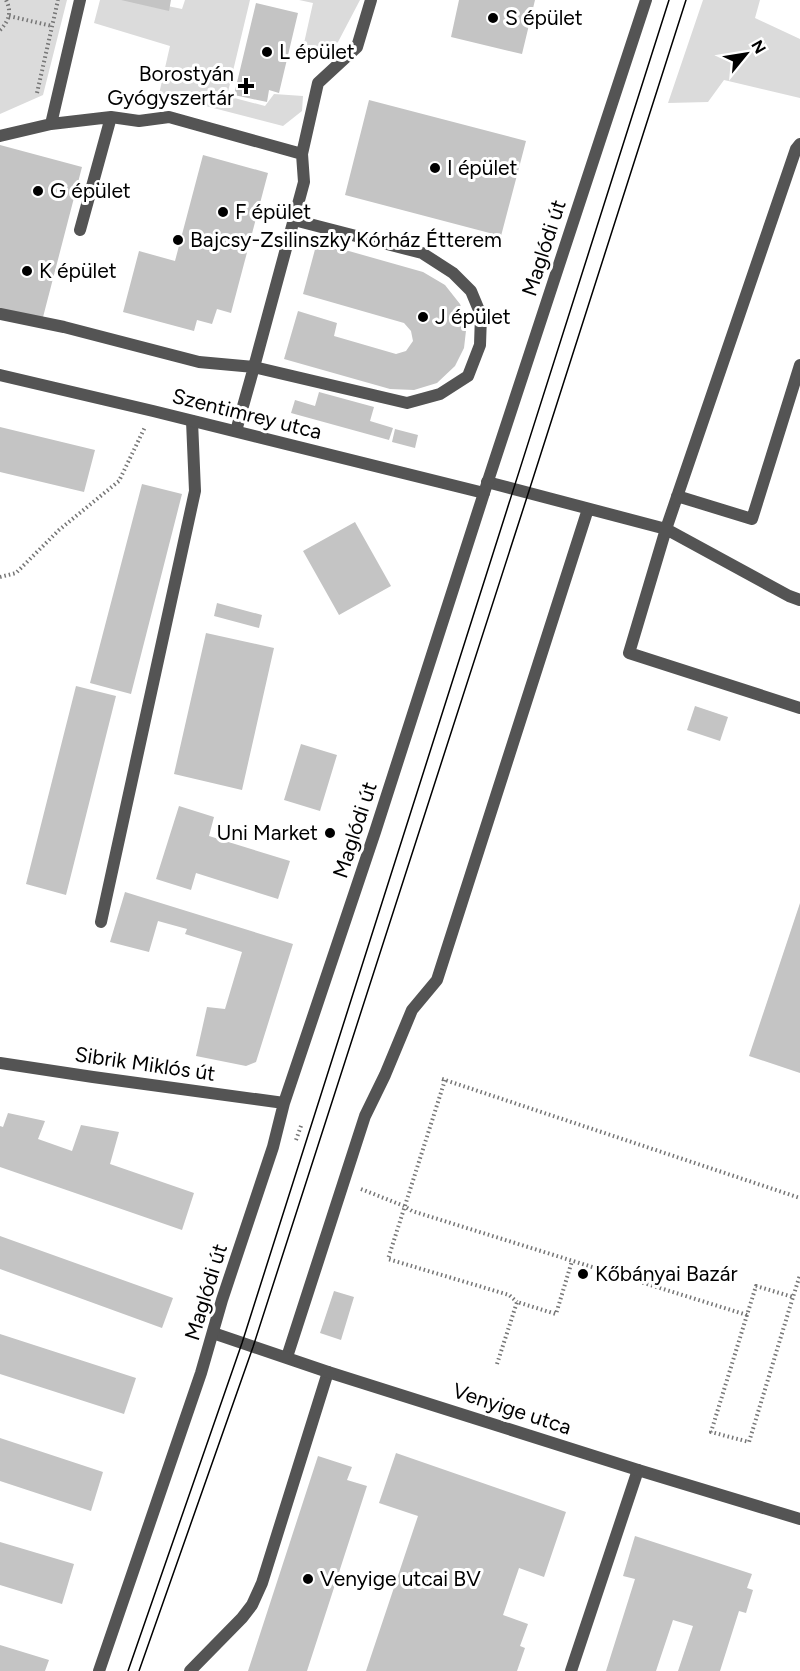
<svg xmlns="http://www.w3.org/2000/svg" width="800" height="1671" viewBox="0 0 800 1671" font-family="Figtree,sans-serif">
	<rect width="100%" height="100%" fill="#fff"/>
	<path fill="#dbdbdb" d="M0,0H67L43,95L0,114Z
		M100,0H139L182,9L185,0H250L227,96L265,106L274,94L303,96L302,111L283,126L159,94L170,46L94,23Z
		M299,0H360L338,42L319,60L300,61L313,3Z
		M703,0H760L755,18L800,39V98L724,80L708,102L668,103Z"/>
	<path fill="#c4c4c4" d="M121,0H171L169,11Z
		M459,0H535L522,54L451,37Z
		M256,3L298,13L279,93L269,90L267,102L234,95Z
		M369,100L526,141L501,236L345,195Z
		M0,145L82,167L42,321L0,311Z
		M203,155L268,173L231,313L217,309L212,324L197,320L194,331L123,312L139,251L175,261Z
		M317,242L423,272L445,285L460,304L467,322L464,348L455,366L437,383L414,390L390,389L284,359L298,311L337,323L334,336L396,354L406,351L413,341L411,331L404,323L303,294Z
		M319,392L374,407L370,421L393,428L389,440L291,413L295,400L315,406Z
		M0,427L95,450L84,492L0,472Z
		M395,429L418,435L415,448L392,442Z
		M142,484L182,494L131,694L90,683Z
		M355,522L391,586L339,615L303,551Z
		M217,603L262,615L259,628L214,616Z
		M206,633L274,648L242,790L174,774Z
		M76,686L116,696L66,895L26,884Z
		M695,706L728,717L720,741L687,730Z
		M301,744L337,755L320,811L284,800Z
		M179,806L214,817L209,836L290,861L278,899L196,873L191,890L156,879Z
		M125,892L293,944L256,1062L246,1066L196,1056L207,1007L225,1009L242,952L185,934L187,929L158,921L149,952L110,942Z
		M800,903V1073L749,1056Z
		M8,1113L45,1121L38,1139L72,1151L81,1125L119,1132L110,1164L194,1193L182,1230L0,1167V1126L3,1127Z
		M0,1236L173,1298L162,1328L0,1269Z
		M334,1291L354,1297L341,1340L320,1333Z
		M0,1334L136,1378L124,1414L0,1374Z
		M0,1438L103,1472L91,1511L0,1481Z
		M396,1453L566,1512L544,1577L519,1568L503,1615L528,1624L520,1646L525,1648L517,1671H366L418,1516L379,1503Z
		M318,1456L352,1467L347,1480L367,1486L307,1671H248Z
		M635,1536L752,1574L747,1588L753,1590L746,1613L739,1611L720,1671H678L693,1626L673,1620L656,1671H606L635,1579L623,1576Z
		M0,1542L74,1564L62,1604L0,1585Z
		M0,1645L49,1660L45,1671H0Z"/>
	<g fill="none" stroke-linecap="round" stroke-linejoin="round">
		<path stroke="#767676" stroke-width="4" stroke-dasharray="1.5 3" stroke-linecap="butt" d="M9,16L52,26
			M0,30C9,21 12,12 6,0
			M37,93L58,0
			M0,577L16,573L59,530L119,481L145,427
			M442,1079L800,1198
			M445,1080L388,1259L509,1295L517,1302
			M296,1140L302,1123
			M361,1189L404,1206L412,1211L747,1315L756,1286L793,1297L800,1275
			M747,1315L711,1432L749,1442L793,1297
			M497,1364L517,1302L556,1314L572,1261"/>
		<path stroke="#545454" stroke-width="12" d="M51,124L111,117
			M0,136L51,124L80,0
			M800,144L796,149L666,529L629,653L800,708
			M80,230L111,117L139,121L169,117L302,154
			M0,314L64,327L199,362L254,367L304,182L302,154L318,83L357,47L371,0
			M236,431L254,367L407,403L440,394L468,376L480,345L481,315L471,291L453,273L422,253L294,220
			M487,482L666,529L789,596L800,600
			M677,496L752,519L800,365
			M101,922L195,491L192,421
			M287,1357L365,1116L385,1075L412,1010L437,980L588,509
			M190,1671L242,1618L252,1605L262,1583L328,1372
			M571,1671L638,1470"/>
		<path stroke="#545454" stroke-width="12" d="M0,375L153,411L484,493
			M213,1333L328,1372L638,1470L800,1519"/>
		<path stroke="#545454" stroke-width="12" d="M0,1063L93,1077L284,1103
			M99,1671L201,1373L222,1300L273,1147L284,1103L375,832L484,493L646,0"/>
		<path stroke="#000" stroke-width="1.5" d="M128,1671L242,1343L669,0
			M139,1671L253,1347L528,494L686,0"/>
	</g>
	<g fill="#000" stroke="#fff" stroke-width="2">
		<circle cx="493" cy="18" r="6"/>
		<circle cx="267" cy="52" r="6"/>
		<path d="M243 77h6v6h6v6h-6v6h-6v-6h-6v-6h6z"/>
		<circle cx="435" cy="168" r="6"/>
		<circle cx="38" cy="191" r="6"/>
		<circle cx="223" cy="212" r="6"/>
		<circle cx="178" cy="240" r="6"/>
		<circle cx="27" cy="271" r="6"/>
		<circle cx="423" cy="317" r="6"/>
		<circle cx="330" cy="833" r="6"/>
		<circle cx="583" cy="1274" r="6"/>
		<circle cx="308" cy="1579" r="6"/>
	</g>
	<g text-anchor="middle" stroke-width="6" stroke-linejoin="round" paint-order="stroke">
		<g font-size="21" fill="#000" stroke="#fff" text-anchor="start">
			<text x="505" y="25">S épület</text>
			<text x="279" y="59">L épület</text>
			<text x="234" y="81" text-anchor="end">Borostyán<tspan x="234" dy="24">Gyógyszertár</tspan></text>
			<text x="447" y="175">I épület</text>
			<text x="50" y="198">G épület</text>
			<text x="235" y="219">F épület</text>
			<text x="190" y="247">Bajcsy-Zsilinszky Kórház Étterem</text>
			<text x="39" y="278">K épület</text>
			<text x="435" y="324">J épület</text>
			<text x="318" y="840" text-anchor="end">Uni Market</text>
			<text x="595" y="1281">Kőbányai Bazár</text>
			<text x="320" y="1586">Venyige utcai BV</text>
		</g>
		<g font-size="21" fill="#000" stroke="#fff">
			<text transform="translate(544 248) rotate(-72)" y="7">Maglódi út</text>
			<text transform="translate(247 414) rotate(14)" y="7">Szentimrey utca</text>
			<text transform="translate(355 830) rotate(-72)" y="7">Maglódi út</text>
			<text transform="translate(145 1064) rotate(8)" y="7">Sibrik Miklós út</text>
			<text transform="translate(206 1292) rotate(-73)" y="7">Maglódi út</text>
			<text transform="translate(512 1409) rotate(18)" y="7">Venyige utca</text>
		</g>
	</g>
	<g transform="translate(746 54) rotate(60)" stroke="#ffffff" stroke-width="4.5" paint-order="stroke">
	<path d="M0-4.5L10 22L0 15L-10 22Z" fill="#000000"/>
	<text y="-9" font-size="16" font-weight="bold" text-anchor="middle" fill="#000000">N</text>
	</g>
</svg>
